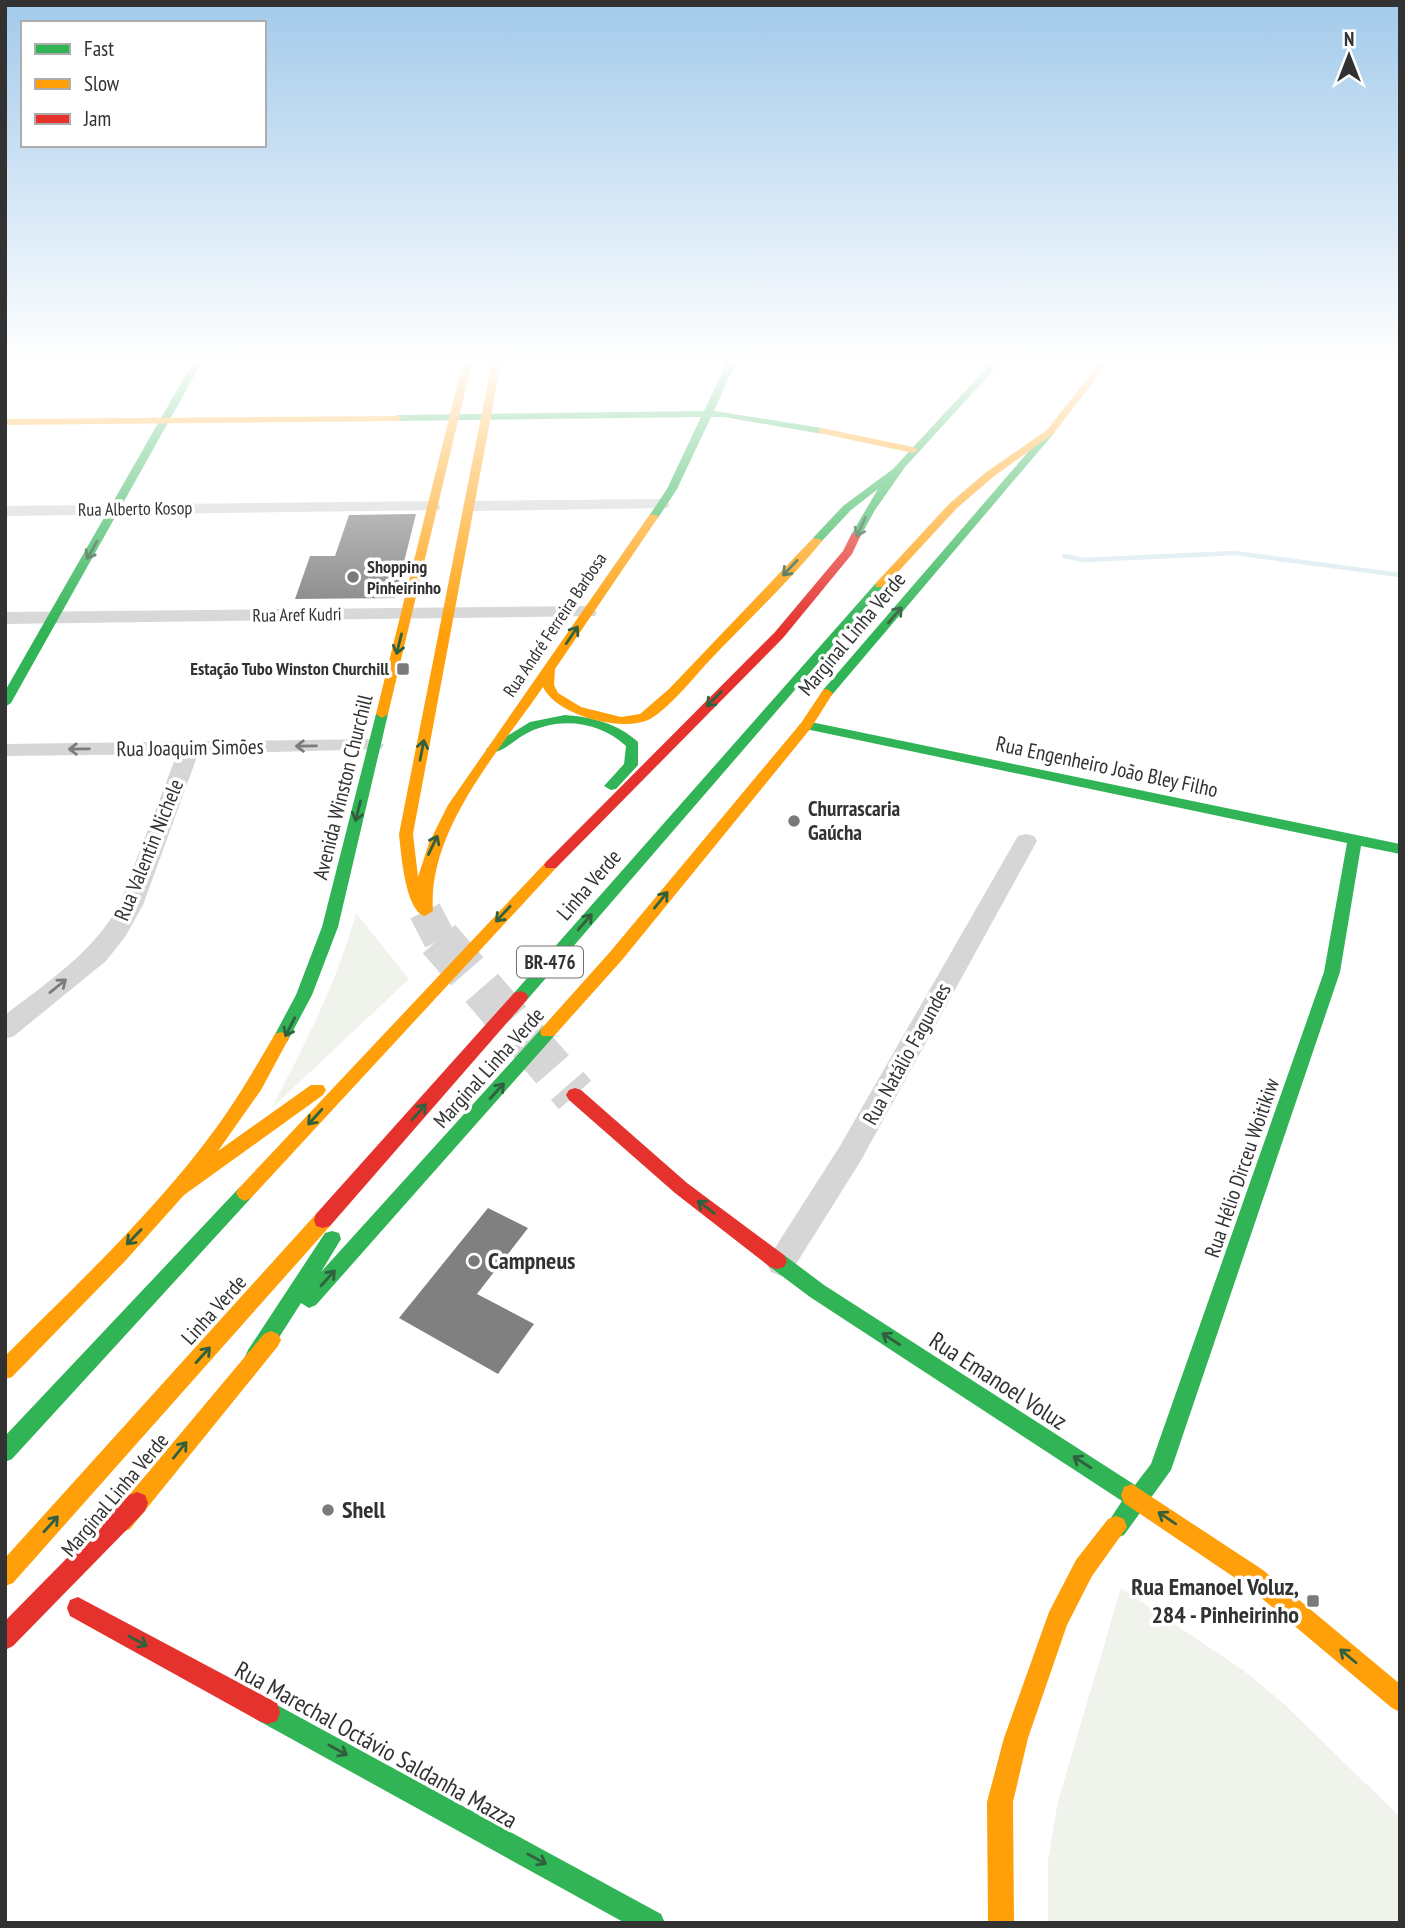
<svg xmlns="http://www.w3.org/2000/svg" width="1405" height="1928" viewBox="0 0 1405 1928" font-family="'PT Sans Narrow',sans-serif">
	<rect width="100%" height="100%" fill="#fff"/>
	<path fill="#f0f3ec" d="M356,913L409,979L272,1108C305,1044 337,983 356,913Z
		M1121,1588L1243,1670L1283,1703L1400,1817V1923H1048V1861L1058,1801Z"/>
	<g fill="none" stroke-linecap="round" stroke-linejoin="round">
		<path stroke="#daebef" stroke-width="4.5" d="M1064,556L1084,560L1235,553L1400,575"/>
	</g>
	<path fill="#808080" d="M416,514L395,598L295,599L310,556H335L349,515Z
		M488,1208L528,1228L477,1294L534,1324L498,1374L399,1318Z"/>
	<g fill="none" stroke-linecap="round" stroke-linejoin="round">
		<path stroke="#d6d6d6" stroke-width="33" stroke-dasharray="33 17" stroke-linecap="butt" d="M425,911L440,940"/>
		<path stroke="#d6d6d6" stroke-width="43" stroke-dasharray="43 22" stroke-linecap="butt" d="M439,939L575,1095"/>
		<path fill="#d6d6d6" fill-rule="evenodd" d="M662,499L670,504L668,508L470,511L462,506L470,501Z
			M433,501L441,506L439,510L5,516V506Z
			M588,606L597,612L595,616L5,624V612Z
			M374,739L384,745L381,749L198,754L143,905L125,937L106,961L14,1036L5,1039V1015C47,982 93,953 119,905L177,754L5,756V744Z
			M1026,834L1034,836L1037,841L860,1162L791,1272L781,1276L771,1272L766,1263L771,1254L840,1146L1015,841L1018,836Z"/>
		<path fill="#30b455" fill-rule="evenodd" d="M193,362H202L11,703L5,707V691Z
			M727,362H736L714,411L822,428L827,431L822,434L724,417H711L677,489L658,518L654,519L649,516L667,489L701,417L397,421L392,418L397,415L704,411Z
			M992,362H1001L905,467L875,510L860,537L851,535L878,489L851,510L821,542H813V538L843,506L893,469Z
			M1047,430L1055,432L831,696H823V690Z
			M880,582L884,583V587L526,1001H514L512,997L514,993L876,583Z
			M382,710L388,714L338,927L312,995L287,1042H275L273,1038L296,995L322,927L376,714Z
			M565,715C592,717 617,723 638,742V765L616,789L611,790L604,786L624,764L626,746C598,720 555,716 522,736C512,742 501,754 488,752L486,749L530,722Z
			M806,721L1400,844V854L1361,846L1340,972L1171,1470L1124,1535L1116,1538L1108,1535L1105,1527L1122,1501L810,1297L770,1267L767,1261L770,1255L777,1253L784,1255L824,1285L1135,1485L1151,1464L1324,972L1347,843L801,728L799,725Z
			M548,1026L554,1028L556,1032L554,1036L316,1305L309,1308L301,1303L262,1364L255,1366L248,1364L245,1357L248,1350L325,1233L332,1231L339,1233L341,1239L321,1272L542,1028Z
			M245,1185L251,1188L254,1193L251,1198L12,1459L5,1462V1436L239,1188Z
			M268,1700L661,1914L665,1923H625L259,1721L256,1712L259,1703Z"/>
		<path fill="#ff9f0a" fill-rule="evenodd" d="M463,362H472L388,714L382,718L376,714Z
			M492,362H501L413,834L418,877L429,843L448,805L650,514L659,516L555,669L554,685L558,693L581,707L621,717L640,714L669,689L813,538L823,540C788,583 747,621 709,661C695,676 666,712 648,720C620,732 556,715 543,687C499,751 427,831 433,911L425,916C405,911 401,852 399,834Z
			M1100,362H1109L1053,434L993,477L957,508L884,587H876V583L949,504L985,473L1047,430Z
			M400,416L402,418L397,421L5,425V419Z
			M822,428L913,447L918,450L913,453L819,433V429Z
			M827,689L833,693L811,728L622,960L554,1036H542L540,1032L542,1028L610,952L801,723L823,690Z
			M551,860L556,862L558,865L556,868L251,1198L245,1201L239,1198L236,1193L239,1188L546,862Z
			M281,1032L287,1034L289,1038L261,1090L218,1151L311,1085H323L326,1090L323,1095L184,1195L126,1260L12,1377L5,1379V1356C79,1282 157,1210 219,1124C240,1095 257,1065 275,1034Z
			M323,1212L330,1214L332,1220L330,1226L13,1583L5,1586V1558L316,1214Z
			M271,1331L278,1334L281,1340L278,1346L130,1529L122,1532L114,1529L111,1521L114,1513L264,1334Z
			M1132,1484L1263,1570L1400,1684V1712L1392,1708L1247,1586L1124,1503L1121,1495L1124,1487Z
			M1116,1516L1124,1519L1127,1527L1092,1576L1067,1625L1028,1738L1013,1802L1014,1923H988L987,1802L1004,1738L1049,1612L1076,1560L1108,1519Z"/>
		<path fill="#e5322d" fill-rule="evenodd" d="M852,533L861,535L852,554L783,638L556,868H546L544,865L546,862L775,632L843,551Z
			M520,991L526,993L528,997L526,1001L330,1226L323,1228L316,1226L314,1220L316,1214L514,993Z
			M575,1088L581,1090L687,1183L784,1255L787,1261L784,1267L777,1269L770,1267L675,1193L569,1100L566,1095L569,1090Z
			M137,1492L145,1495L148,1503L145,1511L13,1646L5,1650V1621L129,1495Z
			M78,1597L277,1703L280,1712L277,1721L268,1724L259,1721L70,1616L67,1608L70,1600Z"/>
	</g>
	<defs><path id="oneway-shaft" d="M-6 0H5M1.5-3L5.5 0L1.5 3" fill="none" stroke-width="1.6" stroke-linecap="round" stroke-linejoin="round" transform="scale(1.75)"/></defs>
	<g stroke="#31603e">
		<use href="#oneway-shaft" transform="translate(861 527) rotate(115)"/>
		<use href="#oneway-shaft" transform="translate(92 550) rotate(120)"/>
		<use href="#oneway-shaft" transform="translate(790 568) rotate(133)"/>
		<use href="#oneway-shaft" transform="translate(895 615) rotate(-50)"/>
		<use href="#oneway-shaft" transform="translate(572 635) rotate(-56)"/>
		<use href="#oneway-shaft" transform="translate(399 644) rotate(104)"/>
		<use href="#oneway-shaft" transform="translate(714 699) rotate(135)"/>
		<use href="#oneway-shaft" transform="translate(422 750) rotate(-79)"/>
		<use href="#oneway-shaft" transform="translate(358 811) rotate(104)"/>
		<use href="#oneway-shaft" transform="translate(433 845) rotate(-64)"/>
		<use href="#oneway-shaft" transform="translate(661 900) rotate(-51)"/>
		<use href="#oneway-shaft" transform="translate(503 914) rotate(133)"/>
		<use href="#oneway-shaft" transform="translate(585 922) rotate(-49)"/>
		<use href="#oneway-shaft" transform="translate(290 1027) rotate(117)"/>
		<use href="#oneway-shaft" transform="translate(497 1091) rotate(-48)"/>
		<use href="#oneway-shaft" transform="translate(419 1112) rotate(-49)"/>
		<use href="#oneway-shaft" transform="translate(315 1117) rotate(132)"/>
		<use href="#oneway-shaft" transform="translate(706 1207) rotate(-143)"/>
		<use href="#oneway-shaft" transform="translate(134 1237) rotate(134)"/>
		<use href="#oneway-shaft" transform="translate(328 1278) rotate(-48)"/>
		<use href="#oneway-shaft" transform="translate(891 1339) rotate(-147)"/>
		<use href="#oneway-shaft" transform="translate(203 1355) rotate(-48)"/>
		<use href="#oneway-shaft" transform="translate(180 1450) rotate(-51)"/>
		<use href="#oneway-shaft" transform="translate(1082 1462) rotate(-147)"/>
		<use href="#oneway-shaft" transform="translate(1167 1518) rotate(-146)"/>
		<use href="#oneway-shaft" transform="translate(51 1524) rotate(-48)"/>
		<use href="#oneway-shaft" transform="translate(138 1641) rotate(29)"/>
		<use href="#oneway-shaft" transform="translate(1348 1656) rotate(-140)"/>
		<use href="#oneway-shaft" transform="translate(338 1750) rotate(29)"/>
		<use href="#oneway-shaft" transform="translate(537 1859) rotate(29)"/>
	</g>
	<g stroke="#7c7c7c">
		<use href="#oneway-shaft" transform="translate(306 746) rotate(179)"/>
		<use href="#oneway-shaft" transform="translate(79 749) rotate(179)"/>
		<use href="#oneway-shaft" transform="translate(58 986) rotate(-39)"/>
	</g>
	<linearGradient id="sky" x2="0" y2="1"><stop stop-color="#a2caeb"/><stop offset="0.57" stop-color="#fff"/><stop offset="1" stop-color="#fff" stop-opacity="0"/></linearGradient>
	<rect width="1405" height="632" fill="url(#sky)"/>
	<g fill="#7a7a7a" stroke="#fff" stroke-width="2.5">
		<circle cx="353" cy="577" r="7"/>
		<rect x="396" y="662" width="14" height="14" rx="3.5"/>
		<circle cx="794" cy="821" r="7"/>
		<circle cx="474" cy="1261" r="7"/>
		<circle cx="328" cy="1510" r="7"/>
		<rect x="1306" y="1594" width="14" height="14" rx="3.5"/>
	</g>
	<g text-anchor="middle" stroke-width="7" stroke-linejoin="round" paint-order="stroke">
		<g font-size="18" fill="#323232" stroke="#fff">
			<text transform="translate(135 509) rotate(-1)" y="6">Rua Alberto Kosop</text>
			<text transform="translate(297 615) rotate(-1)" y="6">Rua Aref Kudri</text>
			<text transform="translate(555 625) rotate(-56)" y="6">Rua André Ferreira Barbosa</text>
		</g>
		<g font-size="18" font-weight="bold" fill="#323232" stroke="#fff" text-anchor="start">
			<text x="367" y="573">Shopping<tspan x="367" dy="21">Pinheirinho</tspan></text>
			<text x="389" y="675" text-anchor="end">Estação Tubo Winston Churchill</text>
		</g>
		<rect fill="#fff" stroke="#707070" stroke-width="2" x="517" y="946.5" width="66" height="31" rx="5"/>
		<g font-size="19" font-weight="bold" fill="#323232">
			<text x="550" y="969">BR-476</text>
		</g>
		<g font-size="21" fill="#323232" stroke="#fff">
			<text transform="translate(852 634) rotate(-50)" y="7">Marginal Linha Verde</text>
			<text transform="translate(190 748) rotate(-1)" y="7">Rua Joaquim Simões</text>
			<text transform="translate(1107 767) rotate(12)" y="7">Rua Engenheiro João Bley Filho</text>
			<text transform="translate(343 787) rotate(-76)" y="7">Avenida Winston Churchill</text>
			<text transform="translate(149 850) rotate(-68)" y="7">Rua Valentin Nichele</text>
			<text transform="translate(589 885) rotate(-49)" y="7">Linha Verde</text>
			<text transform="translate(907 1054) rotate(-61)" y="7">Rua Natálio Fagundes</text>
			<text transform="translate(489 1068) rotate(-48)" y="7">Marginal Linha Verde</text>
			<text transform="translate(1242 1168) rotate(-71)" y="7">Rua Hélio Dirceu Woitikiw</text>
			<text transform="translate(214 1310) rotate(-48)" y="7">Linha Verde</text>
			<text transform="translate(115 1495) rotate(-50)" y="7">Marginal Linha Verde</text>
		</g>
		<g font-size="21" font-weight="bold" fill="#323232" stroke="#fff" text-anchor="start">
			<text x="808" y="816">Churrascaria<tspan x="808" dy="24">Gaúcha</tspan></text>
		</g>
		<g font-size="24" font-weight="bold" fill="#323232" stroke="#fff" text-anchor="start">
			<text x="488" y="1269">Campneus</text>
			<text x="342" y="1518">Shell</text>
			<text x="1299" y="1595" text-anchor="end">Rua Emanoel Voluz,<tspan x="1299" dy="28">284 - Pinheirinho</tspan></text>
		</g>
		<g font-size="24" fill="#323232" stroke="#fff">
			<text transform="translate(998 1381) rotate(33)" y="8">Rua Emanoel Voluz</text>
			<text transform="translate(376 1745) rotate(29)" y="8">Rua Marechal Octávio Saldanha Mazza</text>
		</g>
	</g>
	<rect width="1405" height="1928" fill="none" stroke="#323232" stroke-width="14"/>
	<rect x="21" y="21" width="245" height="126" fill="#ffffff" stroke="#adadad" stroke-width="2"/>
	<rect x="35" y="44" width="35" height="10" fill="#30b455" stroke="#adadad" stroke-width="2"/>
	<text x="84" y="56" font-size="21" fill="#323232">Fast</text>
	<rect x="35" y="79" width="35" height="10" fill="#ff9f0a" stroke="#adadad" stroke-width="2"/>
	<text x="84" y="91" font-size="21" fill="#323232">Slow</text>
	<rect x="35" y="114" width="35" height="10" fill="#e5322d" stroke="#adadad" stroke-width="2"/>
	<text x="84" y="126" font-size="21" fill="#323232">Jam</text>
	<g transform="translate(1349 56)" stroke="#ffffff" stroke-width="5" paint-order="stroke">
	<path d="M0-5L12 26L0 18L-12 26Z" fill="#323232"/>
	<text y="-10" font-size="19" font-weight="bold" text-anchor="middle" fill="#323232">N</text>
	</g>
</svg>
